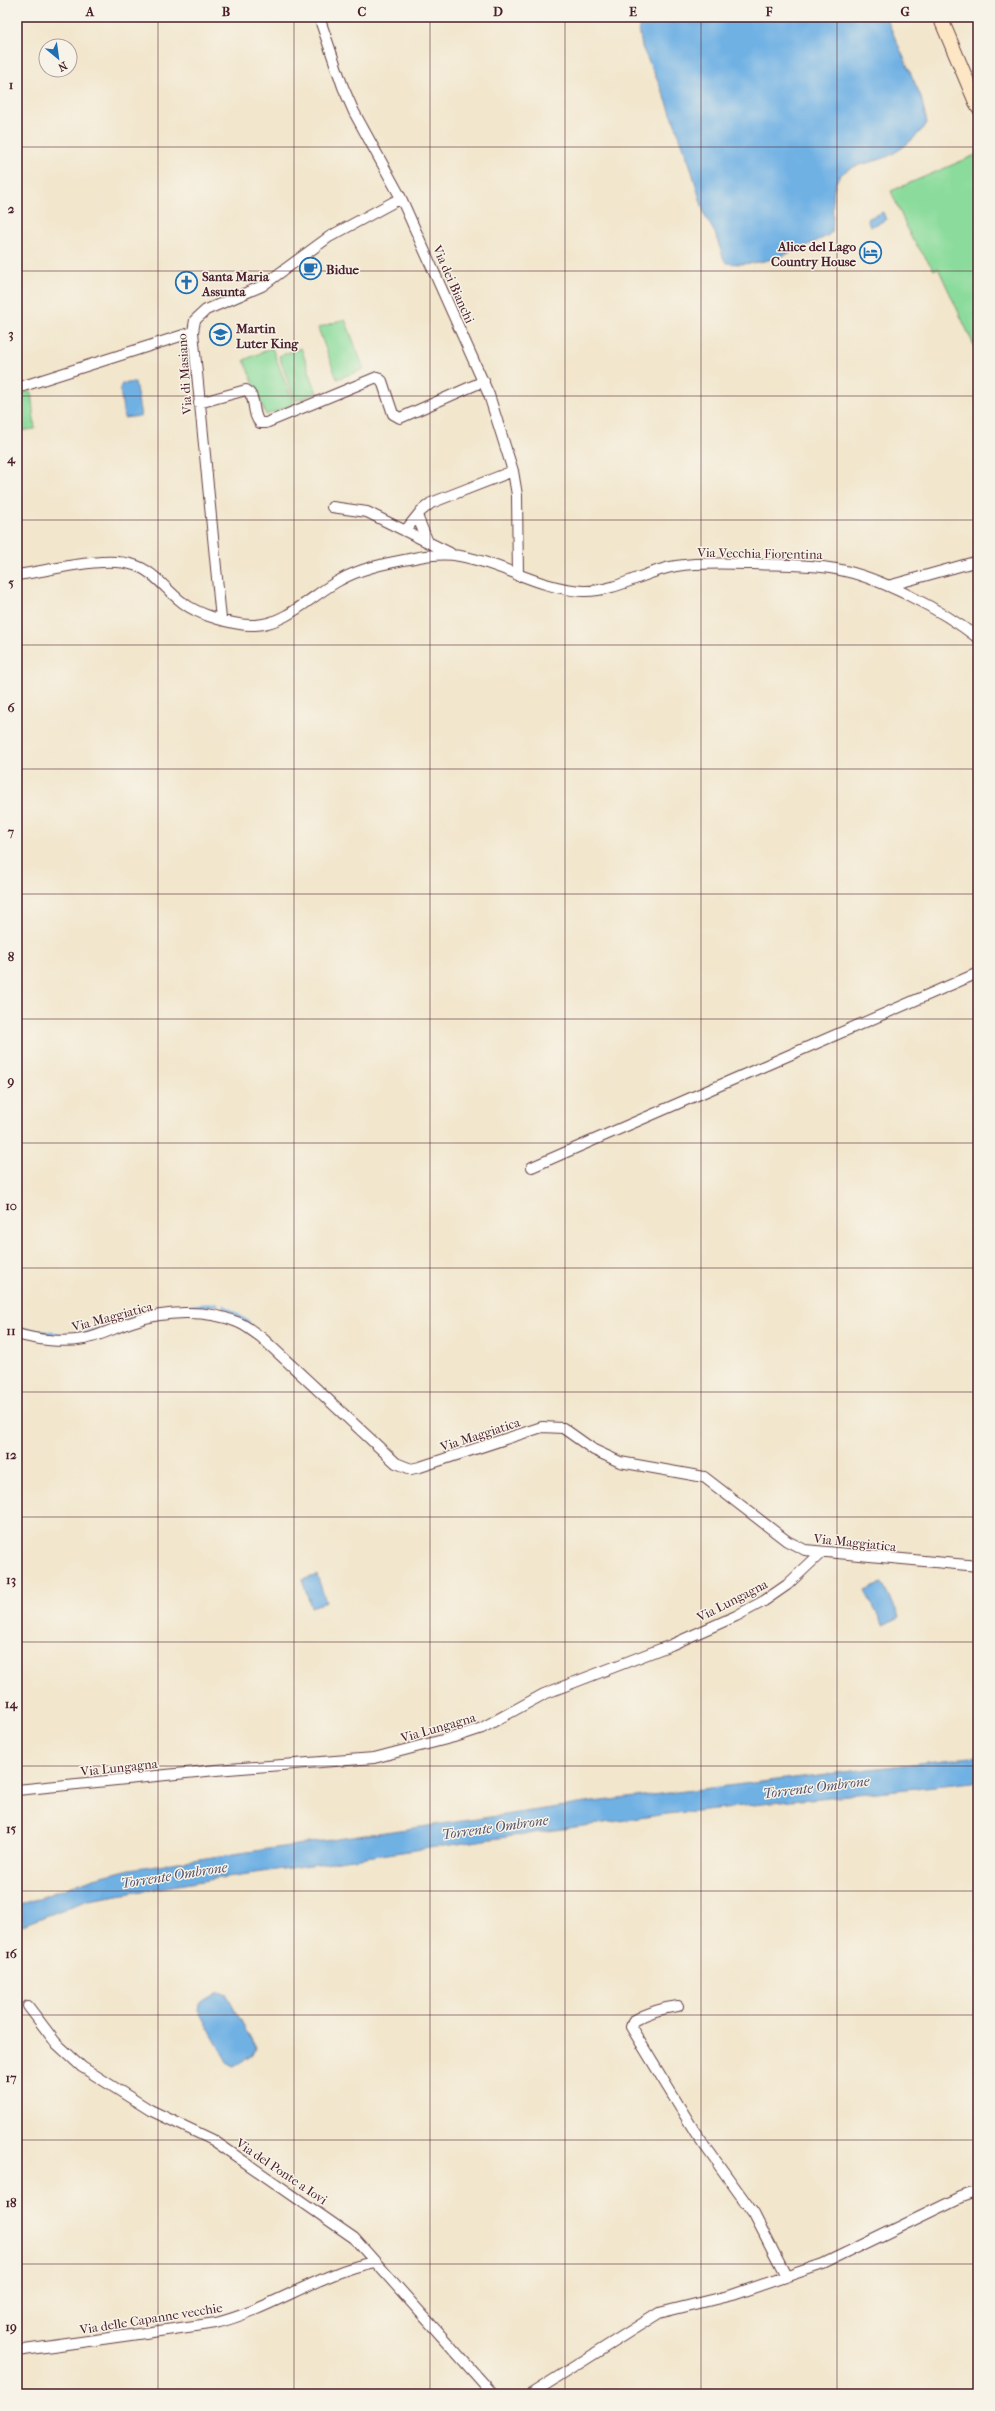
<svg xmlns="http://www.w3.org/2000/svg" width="995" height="2411" viewBox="0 0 995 2411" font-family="'IM FELL French Canon',serif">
	<rect width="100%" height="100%" fill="#f7f3e8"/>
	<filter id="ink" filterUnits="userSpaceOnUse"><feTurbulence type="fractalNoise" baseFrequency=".025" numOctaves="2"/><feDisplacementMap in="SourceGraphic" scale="8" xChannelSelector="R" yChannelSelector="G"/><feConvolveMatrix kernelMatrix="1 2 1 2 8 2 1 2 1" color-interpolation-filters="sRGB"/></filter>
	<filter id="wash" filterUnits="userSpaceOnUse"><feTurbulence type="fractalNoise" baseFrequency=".012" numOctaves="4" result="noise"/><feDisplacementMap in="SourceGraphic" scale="16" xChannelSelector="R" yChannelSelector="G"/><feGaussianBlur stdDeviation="0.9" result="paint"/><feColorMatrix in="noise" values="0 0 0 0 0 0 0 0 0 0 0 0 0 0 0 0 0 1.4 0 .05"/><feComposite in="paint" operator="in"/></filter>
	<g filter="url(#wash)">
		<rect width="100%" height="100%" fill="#f2e6cc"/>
		<path fill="#8bdc9c" stroke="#6a7e64" d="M978,154V354L938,268L934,270L911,237L891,191Z
			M345,319L364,369L337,379L318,328Z
			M272,348L294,404L266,415L244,360Z
			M301,348L317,393L295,401L279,356Z
			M31,391L35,429L17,431V392Z"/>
		<path fill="#6fb1e4" stroke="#5c6888" d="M640,17H886L921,97L927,123C918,137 895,156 878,160C863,165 841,166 835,185C831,200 834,216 832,232L827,236C797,251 761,268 727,263L724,260L715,233L705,216L690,165L665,97L642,47L639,29Z
			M883,212L886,220L870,227L867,219Z
			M135,382L141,416L124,418L120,388L122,384Z
			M317,1575L326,1602L311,1607L302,1580Z
			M882,1583L900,1617L883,1625L865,1591Z
			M978,1756V1780L973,1782L667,1814L220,1878L88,1900L17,1927V1906L94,1878L130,1869L593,1802Z
			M219,1992L227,1995L256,2048L253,2055L234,2066L227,2062L198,2010L199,2004Z"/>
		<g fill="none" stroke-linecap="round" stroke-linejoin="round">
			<path stroke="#6fb1e4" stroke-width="3" d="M224,1306L249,1323
				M135,1313L140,1311L217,1304
				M117,1322L129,1316
				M17,1328L69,1336
				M83,1334L101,1329"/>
		</g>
	</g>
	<g filter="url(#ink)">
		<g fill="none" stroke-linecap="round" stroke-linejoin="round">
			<defs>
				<path id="street" d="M319,17L343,87L354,112L401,198L489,395L513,471L517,495L518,576
					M17,388L193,332
					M199,403L246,390C257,396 251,414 260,423H266L377,377L382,381L393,414L400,418L484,381
					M332,507L367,512L450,553
					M417,516L428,542
					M405,531L421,511L431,503L513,471
					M17,575C49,571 104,555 134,565C154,571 166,590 182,602C198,615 235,626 255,625C287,624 313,594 340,580C363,567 389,563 414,558C428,555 445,553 460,556C502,563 539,589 583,591C617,592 644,571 676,566C702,562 728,564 753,564C781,565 808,564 836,569C880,577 942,610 978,638
					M888,586L978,561
					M221,619L193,332L195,320L206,310L262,286L329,237L401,198
					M532,1167L978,973
					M17,1334C37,1340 63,1343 84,1339C100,1336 116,1327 132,1322C163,1311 207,1309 237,1322C246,1325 253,1332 261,1337L396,1463L411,1469L420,1467L542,1427L563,1428L594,1450L620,1462L704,1477L787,1541L805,1550L978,1566
					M17,1790L216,1770L374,1758L458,1736L482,1728L544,1694L671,1645L736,1616L764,1601L787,1585L822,1552
					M28,2006L56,2043L82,2067L150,2110L213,2140L354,2238L493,2394
					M678,2006C661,2008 647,2013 633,2021L631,2027L695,2132L754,2214L786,2276
					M17,2351L216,2323C269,2310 320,2273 374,2262
					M531,2394L659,2313L732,2295L823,2264L961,2197L978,2191"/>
				<path id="secondary" d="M940,17L978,107"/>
			</defs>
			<use href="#street" stroke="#633d43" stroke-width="12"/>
			<use href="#secondary" stroke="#633d43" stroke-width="16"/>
			<use href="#street" stroke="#fff" stroke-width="10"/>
			<use href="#secondary" stroke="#fce6c4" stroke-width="14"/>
		</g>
	</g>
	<path fill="none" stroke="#4a1f2b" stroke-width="1" stroke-opacity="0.55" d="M158,17V2394M294,17V2394M430,17V2394M565,17V2394M701,17V2394M837,17V2394M17,147H978M17,271H978M17,396H978M17,520H978M17,645H978M17,769H978M17,894H978M17,1019H978M17,1143H978M17,1268H978M17,1392H978M17,1517H978M17,1642H978M17,1766H978M17,1891H978M17,2015H978M17,2140H978M17,2264H978"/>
	<defs>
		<symbol id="hotel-ring" viewBox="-11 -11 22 22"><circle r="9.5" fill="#f7f3e8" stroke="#1f6fb2" stroke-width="1.5"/><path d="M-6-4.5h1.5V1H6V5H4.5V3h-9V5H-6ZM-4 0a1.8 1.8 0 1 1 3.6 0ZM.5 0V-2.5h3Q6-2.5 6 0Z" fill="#1f6fb2"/></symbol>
		<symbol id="cafe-ring" viewBox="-11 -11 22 22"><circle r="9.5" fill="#f7f3e8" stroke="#1f6fb2" stroke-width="1.5"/><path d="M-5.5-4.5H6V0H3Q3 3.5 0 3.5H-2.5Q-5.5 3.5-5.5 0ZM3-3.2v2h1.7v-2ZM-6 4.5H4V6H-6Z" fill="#1f6fb2"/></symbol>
		<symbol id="church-ring" viewBox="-11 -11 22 22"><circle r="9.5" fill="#f7f3e8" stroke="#1f6fb2" stroke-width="1.5"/><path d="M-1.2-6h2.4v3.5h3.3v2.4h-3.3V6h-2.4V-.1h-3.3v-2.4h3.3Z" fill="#1f6fb2"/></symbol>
		<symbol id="school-ring" viewBox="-11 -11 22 22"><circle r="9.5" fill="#f7f3e8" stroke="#1f6fb2" stroke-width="1.5"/><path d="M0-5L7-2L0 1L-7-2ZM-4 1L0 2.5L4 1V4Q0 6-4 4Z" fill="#1f6fb2"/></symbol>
	</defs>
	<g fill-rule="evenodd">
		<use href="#hotel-ring" x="858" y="240" width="25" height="25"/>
		<use href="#cafe-ring" x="298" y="256" width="25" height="25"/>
		<use href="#church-ring" x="174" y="270" width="25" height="25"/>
		<use href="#school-ring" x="208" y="322" width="25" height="25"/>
	</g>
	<g text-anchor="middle" stroke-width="3" stroke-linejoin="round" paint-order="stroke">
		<g font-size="13" font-weight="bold" fill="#4a1f2b" stroke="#f7f3e8" text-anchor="start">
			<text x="856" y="251" text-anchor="end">Alice del Lago<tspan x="856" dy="15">Country House</tspan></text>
			<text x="326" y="274">Bidue</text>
			<text x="202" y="281">Santa Maria<tspan x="202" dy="15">Assunta</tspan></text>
			<text x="236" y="333">Martin<tspan x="236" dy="15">Luter King</tspan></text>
		</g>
		<g font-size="13" fill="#4a1f2b" stroke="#f7f3e8">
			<text transform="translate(454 284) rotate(66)" y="5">Via dei Bianchi</text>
			<text transform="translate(184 374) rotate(-94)" y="5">Via di Masiano</text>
			<text transform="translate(760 553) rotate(1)" y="5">Via Vecchia Fiorentina</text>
			<text transform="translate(112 1316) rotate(-15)" y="5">Via Maggiatica</text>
			<text transform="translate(480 1434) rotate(-18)" y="5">Via Maggiatica</text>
			<text transform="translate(855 1542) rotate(6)" y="5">Via Maggiatica</text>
			<text transform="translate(732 1600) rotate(-27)" y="5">Via Lungagna</text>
			<text transform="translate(438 1727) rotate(-16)" y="5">Via Lungagna</text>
			<text transform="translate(119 1767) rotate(-6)" y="5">Via Lungagna</text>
			<text transform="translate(282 2171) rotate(34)" y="5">Via del Ponte a Iovi</text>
			<text transform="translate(151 2318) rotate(-9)" y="5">Via delle Capanne vecchie</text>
		</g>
		<g font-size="14" font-style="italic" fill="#57526c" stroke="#f7f3e8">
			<text transform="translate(816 1787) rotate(-7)" y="5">Torrente Ombrone</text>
			<text transform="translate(495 1827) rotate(-8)" y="5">Torrente Ombrone</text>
			<text transform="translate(174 1875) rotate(-9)" y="5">Torrente Ombrone</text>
		</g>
	</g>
	<rect width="995" height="2411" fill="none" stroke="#f7f3e8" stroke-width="44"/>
	<g transform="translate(58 58) rotate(151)"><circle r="19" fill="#f7f3e8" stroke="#b29e9c"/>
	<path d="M0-3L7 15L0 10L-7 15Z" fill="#1f6fb2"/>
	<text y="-6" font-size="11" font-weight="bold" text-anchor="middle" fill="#4a1f2b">N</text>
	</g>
	<rect x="22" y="22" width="951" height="2367" fill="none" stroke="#4a1f2b" stroke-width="1.5"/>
	<g font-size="13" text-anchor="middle" font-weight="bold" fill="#4a1f2b">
		<text x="90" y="16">A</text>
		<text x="226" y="16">B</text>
		<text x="362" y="16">C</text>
		<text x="498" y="16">D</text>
		<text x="633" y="16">E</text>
		<text x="769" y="16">F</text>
		<text x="905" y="16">G</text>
		<text x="11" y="89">1</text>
		<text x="11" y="213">2</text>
		<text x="11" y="338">3</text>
		<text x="11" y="463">4</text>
		<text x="11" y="587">5</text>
		<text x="11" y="712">6</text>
		<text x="11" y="836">7</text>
		<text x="11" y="961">8</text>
		<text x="11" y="1085">9</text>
		<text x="11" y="1210">10</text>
		<text x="11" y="1335">11</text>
		<text x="11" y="1459">12</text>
		<text x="11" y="1584">13</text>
		<text x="11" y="1708">14</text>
		<text x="11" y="1833">15</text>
		<text x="11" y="1958">16</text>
		<text x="11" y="2082">17</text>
		<text x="11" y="2207">18</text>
		<text x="11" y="2331">19</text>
	</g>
</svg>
